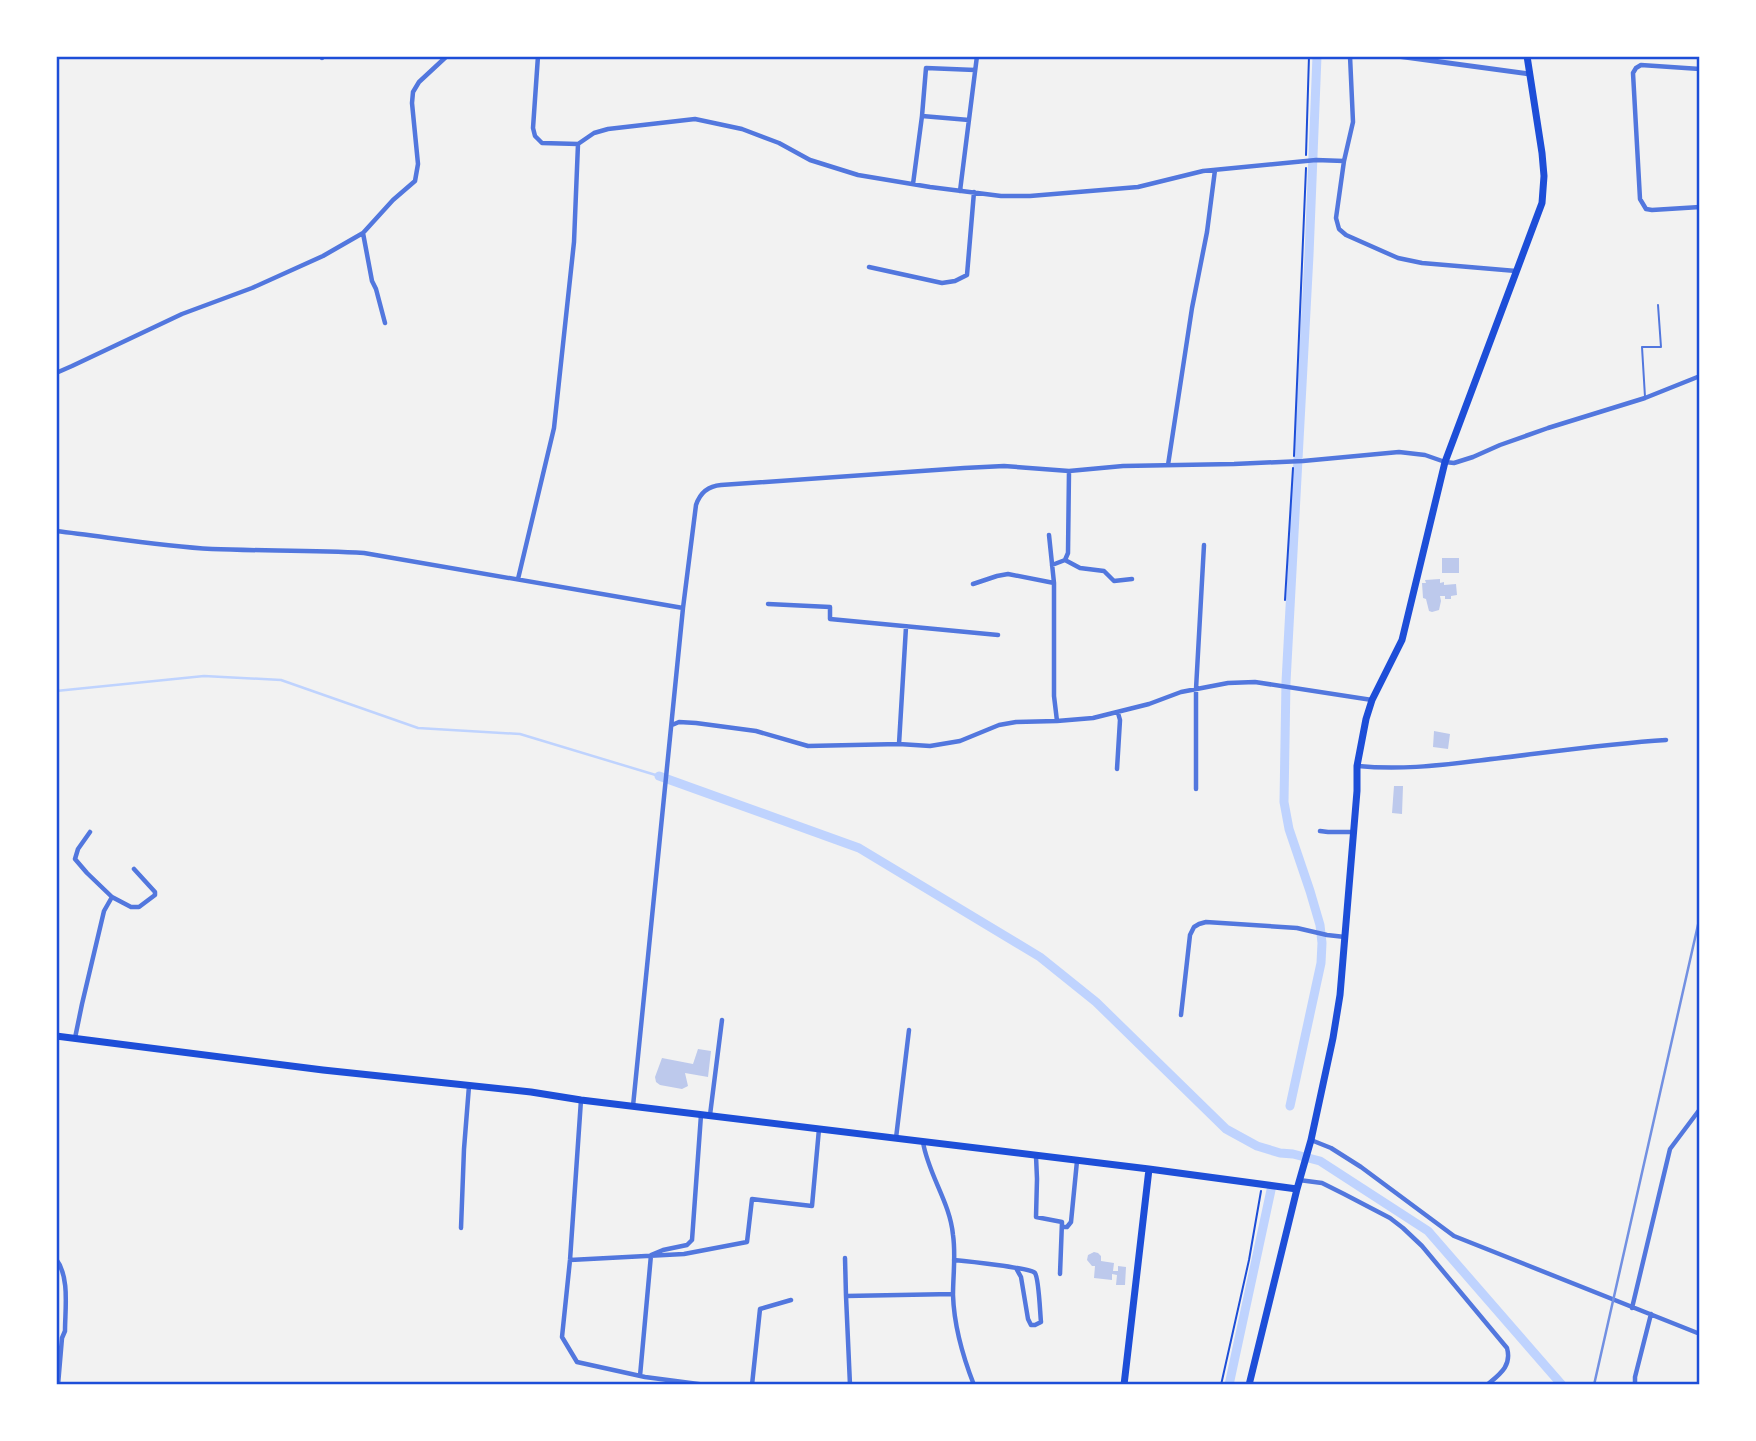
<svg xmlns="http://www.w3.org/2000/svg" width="1756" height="1441" viewBox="0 0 1756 1441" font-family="'DejaVu Sans',sans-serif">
	<rect width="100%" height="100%" fill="#f2f2f2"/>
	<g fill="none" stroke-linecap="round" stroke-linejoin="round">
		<path stroke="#bfd3fe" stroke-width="2.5" d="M56,691L204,676L281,680L418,728L520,734L659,776"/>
		<path stroke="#bfd3fe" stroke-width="9" d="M659,776L859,848L1040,957L1096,1002L1226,1129L1257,1146L1280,1153L1293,1154L1320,1161L1428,1231L1562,1385
			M1290,1106L1321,963L1322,943L1320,925L1310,891L1289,829L1284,802L1286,682L1309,255L1317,56
			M1229,1385L1271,1190"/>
	</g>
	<path fill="#bdc9ec" d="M1442,558H1459V573H1442Z
		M1440,579V583L1444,582V585L1456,584L1457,595L1451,596V599H1445V596H1440L1441,601L1439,610L1432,612L1429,611L1426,599L1423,598L1422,583H1426L1425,580Z
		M1434,731L1450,734L1448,749L1433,747Z
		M1394,786H1403L1402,814L1392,813Z
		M698,1049L711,1051L708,1077L685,1073L688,1086L682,1089L660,1085L656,1082L655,1077L662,1058L693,1064Z
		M1094,1252L1098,1253L1101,1256V1261L1114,1263L1113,1271H1118V1266L1126,1267L1125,1285H1116L1117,1275L1112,1274V1280L1094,1278L1095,1266H1092L1087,1260L1088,1255Z"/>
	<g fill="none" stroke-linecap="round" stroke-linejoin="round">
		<path stroke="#1d4ed8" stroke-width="2" d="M1306,155L1309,56
			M1294,456L1306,168
			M1285,600L1293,468
			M1221,1385L1249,1260L1261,1191"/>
		<path stroke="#5277de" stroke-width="2" d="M1645,397L1642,347H1661L1658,305"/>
		<path stroke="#5277de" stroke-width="4.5" d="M538,56L533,128L535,136L542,143L578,144L594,133L608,129L695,119L742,129L779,143L810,160L858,175L930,187L1001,196H1030L1138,187L1203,171L1316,160L1344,161
			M1350,56L1353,122L1344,161L1336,218L1339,229L1346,235L1398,258L1422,263L1516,271
			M322,58V56
			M1700,69L1641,65L1636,68L1633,73L1640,199L1646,209L1652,210L1700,207
			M969,120L922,116L926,68L975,70
			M913,184L922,116
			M960,191L977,56
			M363,233L372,281L376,289L385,323
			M869,267L942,283L955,281L967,275L974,192
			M56,373L72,366L182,314L252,288L323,256L363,233L393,200L415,181L418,164L412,103L413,92L419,82L447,56
			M1168,465L1192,308L1207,232L1215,170
			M56,531C108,537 160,546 212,549C263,551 313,550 364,553L683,608
			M1049,535L1054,583V696L1057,721
			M1065,560L1068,553L1069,471
			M1052,565L1065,560L1080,568L1104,571L1114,581L1132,579
			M518,579L554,428L574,242L578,144
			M973,584L997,576L1008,574L1054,583
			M768,604L830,607V619L998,635
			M672,725L679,722L696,723L756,731L808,746L899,744L930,746L960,741L999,725L1016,722L1057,721L1093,718L1149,704L1181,692L1228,683L1255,682L1372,700
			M899,744L906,627
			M1358,766C1397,770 1436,766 1475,761C1538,754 1602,744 1666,740
			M1117,769L1120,720L1118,713
			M1196,789V689L1204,545
			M1320,831L1328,832H1354
			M112,897L131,907H139L155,895V892L134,869
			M1181,1015L1190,935L1194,927L1199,924L1206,922L1297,928L1327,935L1345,937
			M75,1038L82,1004L104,911L112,897L87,873L75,859L78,849L90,832
			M581,1100L570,1260L562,1337L577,1362L645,1377L706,1385
			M633,1106L683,608L696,505C700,493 708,486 721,485L964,468L1004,466L1069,471L1123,466L1234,464L1303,461L1399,452L1425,455L1445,462L1454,463L1473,457L1500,445L1548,428L1645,398L1700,376
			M710,1115L722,1020
			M896,1138L909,1030
			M1311,1140L1331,1148L1361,1167L1454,1236L1700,1334
			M923,1142C928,1174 950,1202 953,1235C956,1255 953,1275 953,1295C954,1326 963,1357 974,1385
			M1036,1156L1037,1179L1036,1217L1062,1222L1060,1274
			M1299,1180L1322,1183L1344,1194L1390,1218L1403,1228L1422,1246L1507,1348C1512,1366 1500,1374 1487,1385
			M1062,1227H1067L1071,1222L1077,1161
			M461,1228L464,1149L469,1086
			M845,1258L846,1296
			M56,1259C70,1277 65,1309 65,1331L62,1338L58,1385
			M570,1260L684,1254L747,1242L752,1199L812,1206L819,1129
			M954,1260C965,1261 1031,1268 1035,1273C1039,1279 1040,1313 1041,1322L1035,1325H1031L1028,1319L1021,1277L1016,1268
			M1632,1308L1670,1149L1700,1109
			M640,1376L651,1255L663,1250L687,1245L692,1240L701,1115
			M752,1385L760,1309L791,1300
			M850,1385L846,1296L953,1294
			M1635,1385V1377L1651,1314"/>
		<path stroke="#5277de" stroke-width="5" d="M1397,56L1529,74"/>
		<path stroke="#1d4ed8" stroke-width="7" d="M56,1036L323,1070L531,1092L581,1100L1149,1169L1297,1189
			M1124,1385L1149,1169
			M1249,1385L1297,1189L1311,1140L1333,1038L1340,995L1357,791V766L1366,719L1372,700L1402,640L1445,462L1542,203L1544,176L1542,153L1527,56"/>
		<path stroke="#7290e2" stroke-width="2.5" d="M1594,1385L1700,916"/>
	</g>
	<rect width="1756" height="1441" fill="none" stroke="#ffffff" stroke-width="116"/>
	<rect x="58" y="58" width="1640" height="1325" fill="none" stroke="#1d4ed8" stroke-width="2.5"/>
</svg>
